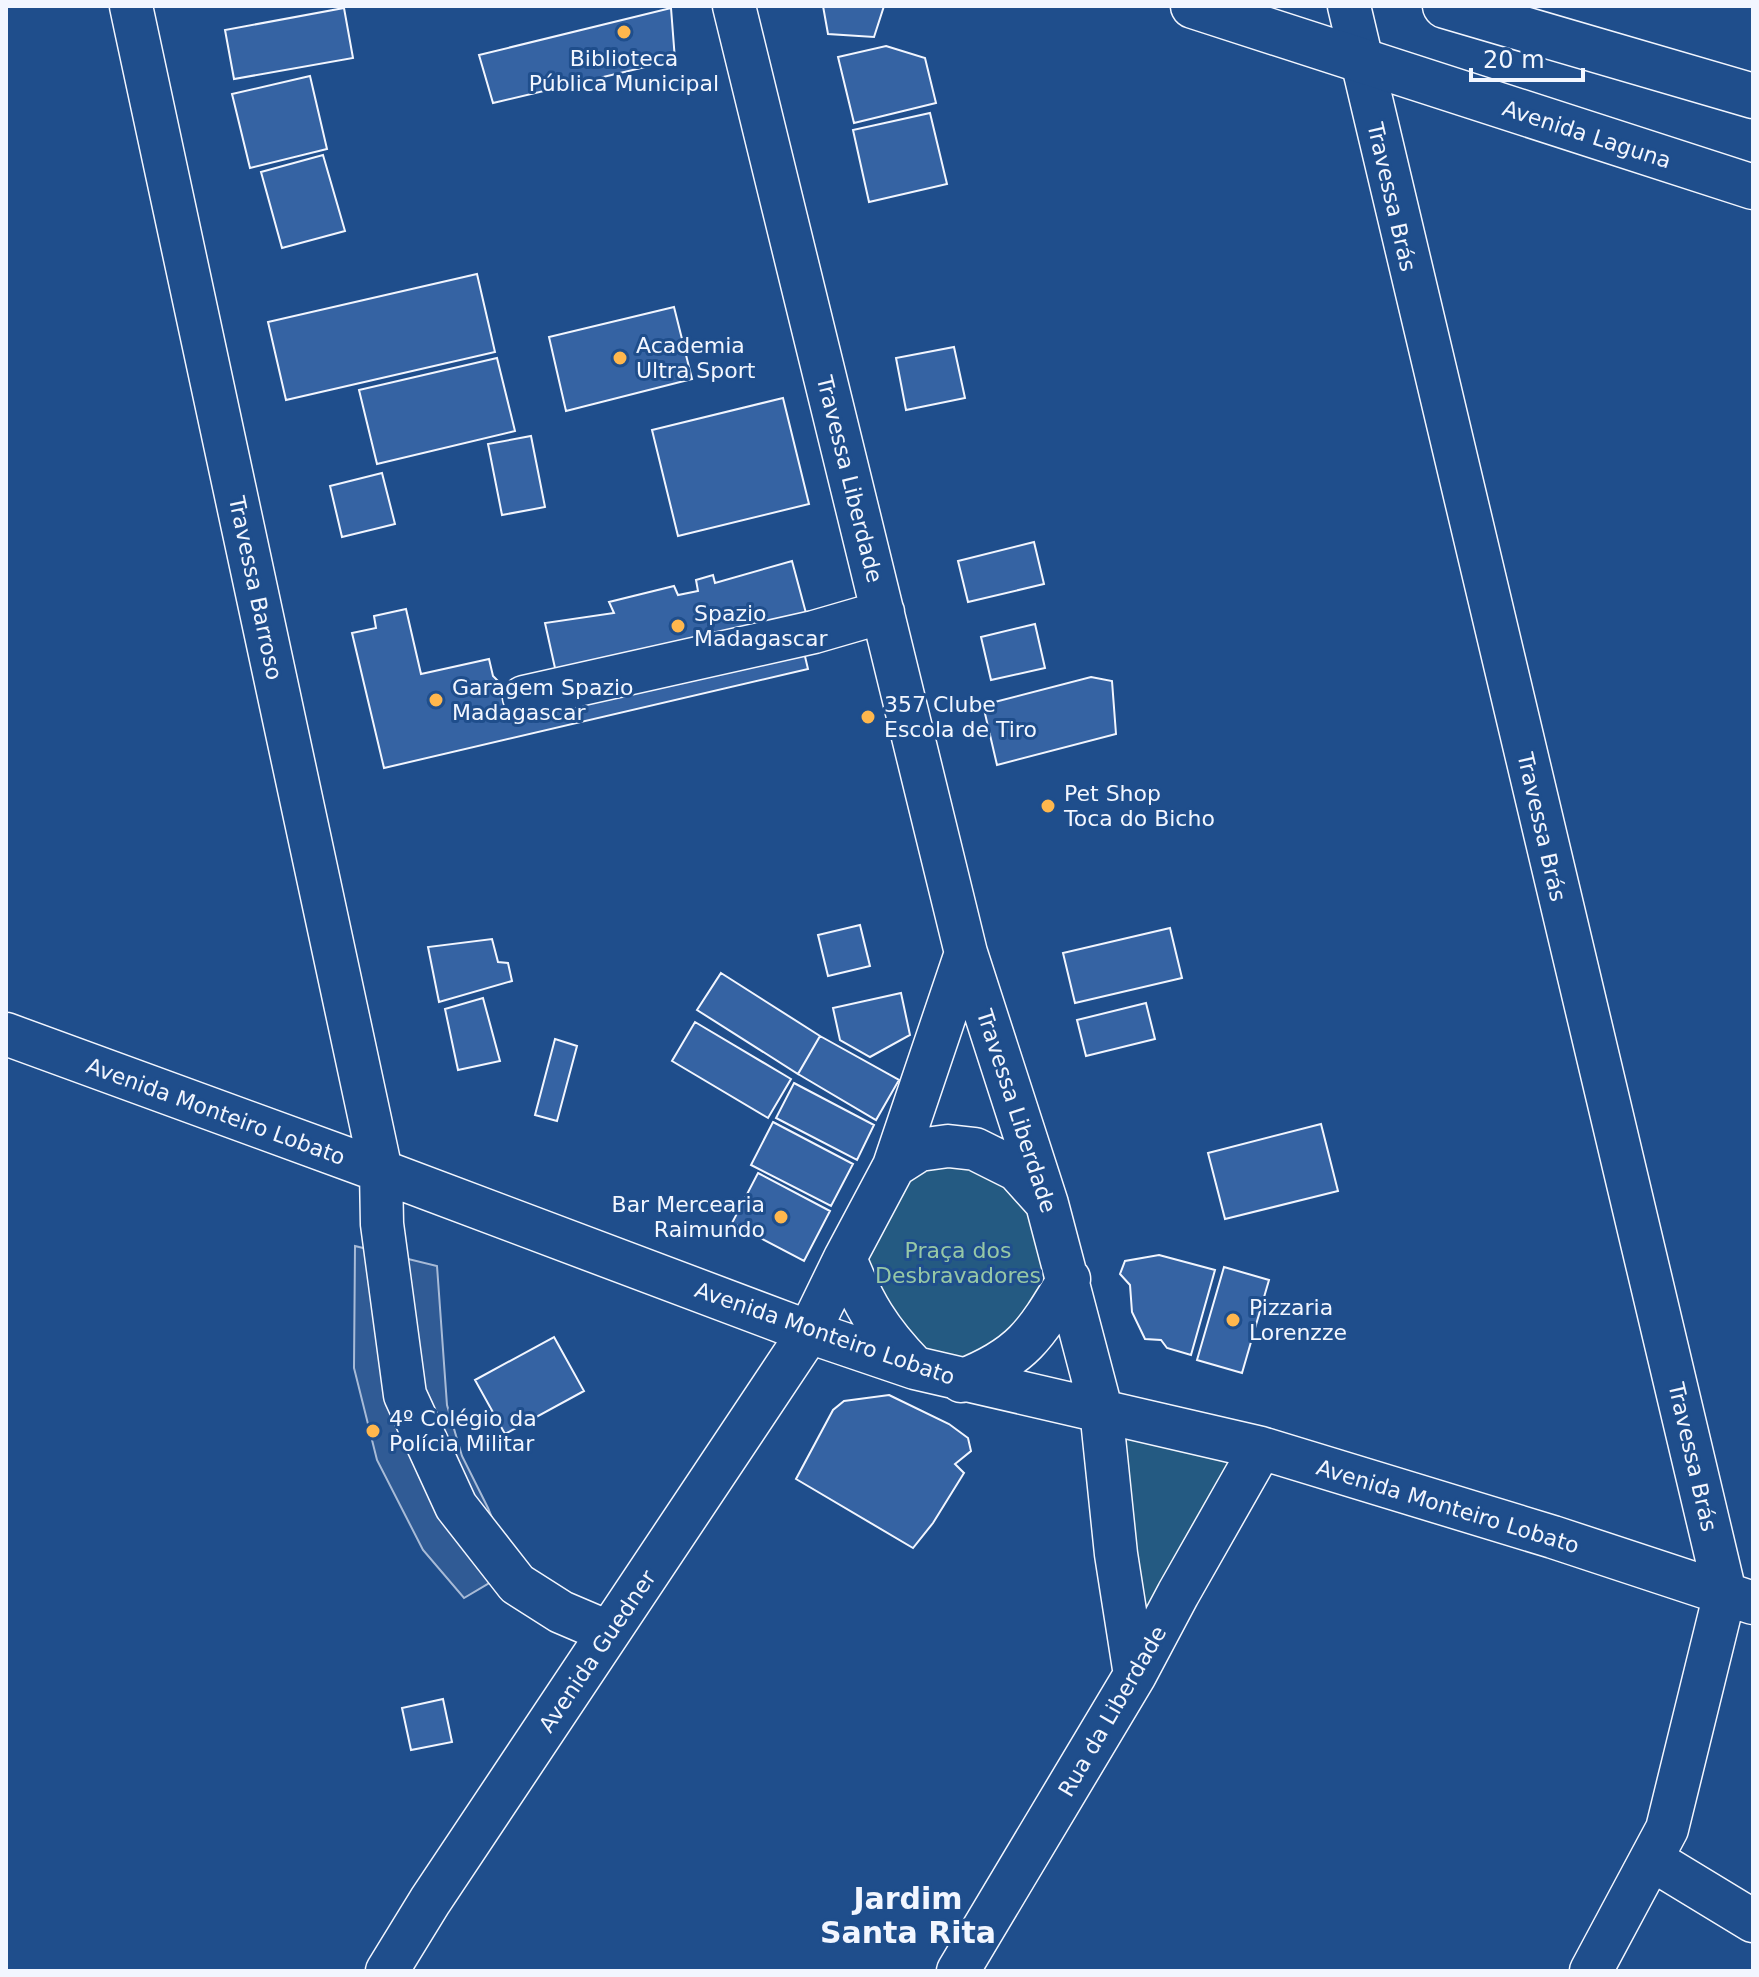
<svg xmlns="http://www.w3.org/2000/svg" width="1759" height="1977" viewBox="0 0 1759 1977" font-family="'DejaVu Sans',sans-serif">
	<rect width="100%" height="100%" fill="#1f4e8c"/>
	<path fill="#245a82" stroke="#a8bbd7" stroke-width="2" d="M994,1157L1069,1279L961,1381L858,1290L894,1166Z
		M1101,1410L1261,1448L1135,1675Z"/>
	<path fill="#305b95" stroke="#a8bbd7" stroke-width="2" d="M355,1246L437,1266L447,1405L462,1456L488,1508L513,1569L464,1598L423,1550L377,1460L354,1368Z"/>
	<path fill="#3563a3" stroke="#f2f6ff" stroke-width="2" d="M823,6H884L874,37L828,34Z
		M344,8L353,58L234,79L225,30Z
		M671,8L675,60L493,103L479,55Z
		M886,46L925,58L936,103L854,123L838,57Z
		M310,76L327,149L250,168L232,94Z
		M930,113L947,184L869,202L853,130Z
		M323,155L345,231L282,248L261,172Z
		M477,274L495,352L286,400L268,322Z
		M674,307L692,379L566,411L549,337Z
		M954,347L965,398L906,410L896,358Z
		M497,358L515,431L377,464L359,390Z
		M783,398L809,504L678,536L652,430Z
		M531,436L545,507L502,515L488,444Z
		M382,473L395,524L342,537L330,486Z
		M1034,542L1044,584L968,602L958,561Z
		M792,561L810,628L559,686L545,623L614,613L609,602L674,586L678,595L698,591L696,580L713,575L715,583Z
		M406,609L421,674L489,659L493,676L500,683L508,718L803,648L808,669L384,768L352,633L376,628L374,616Z
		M1035,624L1045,668L991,680L981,637Z
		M1091,677L1112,681L1116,734L997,765L983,705Z
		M860,925L870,966L828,976L818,935Z
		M1170,928L1182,978L1075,1003L1063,953Z
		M492,939L498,962L508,963L512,981L439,1002L428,947Z
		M721,973L820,1036L798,1074L697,1010Z
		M901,993L910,1035L870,1057L840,1040L833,1008Z
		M483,998L500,1061L458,1070L445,1009Z
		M1146,1003L1155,1039L1086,1056L1077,1020Z
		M695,1022L791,1079L768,1118L672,1061Z
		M820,1036L899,1080L876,1120L798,1074Z
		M555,1039L577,1046L557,1121L535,1115Z
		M794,1083L874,1125L857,1160L776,1118Z
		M773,1122L853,1164L831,1206L751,1165Z
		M1321,1124L1338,1191L1225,1219L1208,1153Z
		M758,1173L830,1211L804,1261L732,1223Z
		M1159,1255L1215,1270L1191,1355L1167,1348L1161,1340L1145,1339L1132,1312L1130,1285L1120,1274L1125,1261Z
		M1224,1267L1269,1280L1242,1373L1197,1360Z
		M554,1337L584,1391L505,1434L475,1380Z
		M889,1395L949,1424L968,1438L971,1451L955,1464L964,1473L933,1523L913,1548L796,1479L833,1410L844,1401Z
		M443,1699L452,1742L411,1750L402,1708Z"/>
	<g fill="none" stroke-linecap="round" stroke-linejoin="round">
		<defs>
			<path id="minor" d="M131,6L381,1171L382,1224L405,1395L456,1506L517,1584L561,1612L608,1632
				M734,6L966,953L1047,1204L1101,1409L1116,1554L1135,1675
				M1349,6L1725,1593L1667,1829L1591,1971
				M524,697L814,632L883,612
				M6,1034L381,1171L809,1332L915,1368L1261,1448L1553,1537L1753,1603
				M894,1166L919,1150L948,1146L975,1149L1017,1170L1044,1200
				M845,1258C863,1304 879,1331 914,1367
				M961,1381C1023,1357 1036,1334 1069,1279
				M1651,1859L1753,1921
				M387,1971L430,1901L809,1332L845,1258L894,1166L966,953
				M958,1971L1135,1675L1178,1594L1261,1448"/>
			<path id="major" d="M1193,6L1753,187
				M1445,6L1753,96"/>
		</defs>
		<use href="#minor" stroke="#f2f6ff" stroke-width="45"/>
		<use href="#major" stroke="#f2f6ff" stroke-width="47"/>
		<use href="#minor" stroke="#1f4e8c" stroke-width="42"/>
		<use href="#major" stroke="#1f4e8c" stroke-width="44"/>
	</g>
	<g fill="#ffb74d" stroke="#1f4e8c" stroke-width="3">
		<circle cx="624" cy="32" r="8"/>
		<circle cx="620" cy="358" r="8"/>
		<circle cx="678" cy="626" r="8"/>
		<circle cx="436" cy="700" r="8"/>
		<circle cx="868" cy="717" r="8"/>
		<circle cx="1048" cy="806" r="8"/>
		<circle cx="781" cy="1217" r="8"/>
		<circle cx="1233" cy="1320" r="8"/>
		<circle cx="373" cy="1431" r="8"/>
	</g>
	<g text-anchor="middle" stroke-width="6" stroke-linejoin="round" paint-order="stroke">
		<g font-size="22" fill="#f2f6ff" stroke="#1f4e8c" text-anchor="start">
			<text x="624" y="66" text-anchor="middle">Biblioteca<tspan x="624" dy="25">Pública Municipal</tspan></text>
			<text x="636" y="353">Academia<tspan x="636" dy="25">Ultra Sport</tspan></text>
			<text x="694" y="621">Spazio<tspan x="694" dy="25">Madagascar</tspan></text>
			<text x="452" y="695">Garagem Spazio<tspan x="452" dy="25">Madagascar</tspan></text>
			<text x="884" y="712">357 Clube<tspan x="884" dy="25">Escola de Tiro</tspan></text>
			<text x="1064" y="801">Pet Shop<tspan x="1064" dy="25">Toca do Bicho</tspan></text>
			<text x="765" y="1212" text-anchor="end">Bar Mercearia<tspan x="765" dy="25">Raimundo</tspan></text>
			<text x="1249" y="1315">Pizzaria<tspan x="1249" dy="25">Lorenzze</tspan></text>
			<text x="389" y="1426">4º Colégio da<tspan x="389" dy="25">Polícia Militar</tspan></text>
		</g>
		<g font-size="22" fill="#f2f6ff" stroke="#1f4e8c">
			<text transform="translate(1587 134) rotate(18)" y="8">Avenida Laguna</text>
			<text transform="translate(1392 197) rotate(77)" y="8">Travessa Brás</text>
			<text transform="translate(850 479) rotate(76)" y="8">Travessa Liberdade</text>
			<text transform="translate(256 588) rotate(78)" y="8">Travessa Barroso</text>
			<text transform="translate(1542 827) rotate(77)" y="8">Travessa Brás</text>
			<text transform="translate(216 1111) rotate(20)" y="8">Avenida Monteiro Lobato</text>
			<text transform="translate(1017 1111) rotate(72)" y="8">Travessa Liberdade</text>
			<text transform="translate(825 1333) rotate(19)" y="8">Avenida Monteiro Lobato</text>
			<text transform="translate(1693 1457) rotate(77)" y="8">Travessa Brás</text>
			<text transform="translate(1448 1506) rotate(17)" y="8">Avenida Monteiro Lobato</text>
			<text transform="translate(597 1651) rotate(-56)" y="8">Avenida Guedner</text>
			<text transform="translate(1112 1711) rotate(-60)" y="8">Rua da Liberdade</text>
		</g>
		<g font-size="22" fill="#97c8a6" stroke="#1f4e8c">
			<text x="958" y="1258">Praça dos<tspan x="958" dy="25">Desbravadores</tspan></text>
		</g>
		<g font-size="30" font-weight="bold" fill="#f2f6ff" stroke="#1f4e8c">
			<text x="908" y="1909">Jardim<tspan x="908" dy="34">Santa Rita</tspan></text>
		</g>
	</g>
	<rect width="1759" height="1977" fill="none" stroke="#f2f6ff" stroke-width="16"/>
	<path d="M1471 68v12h112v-12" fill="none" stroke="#f2f6ff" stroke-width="4"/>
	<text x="1483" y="68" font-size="24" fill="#f2f6ff" stroke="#1f4e8c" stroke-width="6" paint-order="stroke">20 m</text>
</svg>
